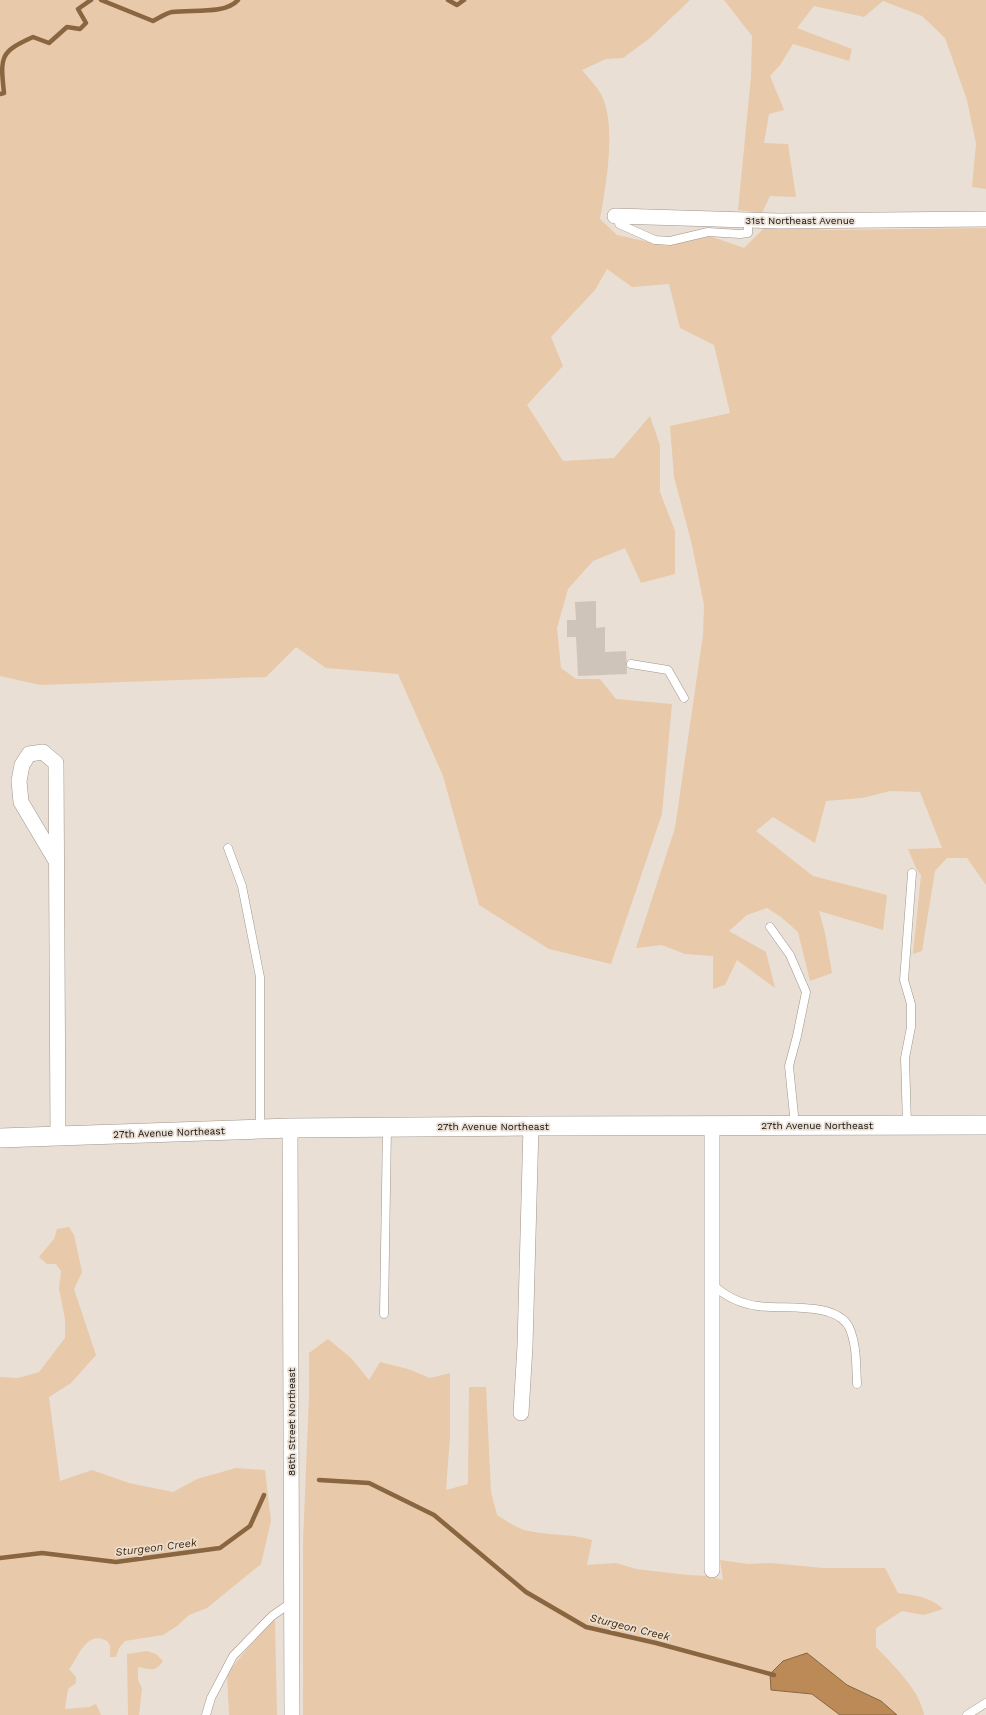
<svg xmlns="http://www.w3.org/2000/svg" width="986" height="1715" viewBox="0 0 986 1715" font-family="'Work Sans',sans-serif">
	<rect width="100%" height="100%" fill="#eadfd4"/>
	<path fill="#e8c9aa" d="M0,0H690L650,38L623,58L606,59L582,70C588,77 596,86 601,94C617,124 606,186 600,219L617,235L667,246L710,236L744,248L766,226L828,230L986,228V885L967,858H947L935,871L922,951L913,954L921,875L916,868L908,849L942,848L920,792L890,791L862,798L826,801L815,843L773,817L756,831L813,876L887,895L883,930L819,911L825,933L832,973L810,981L798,932L781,917L767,908L747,915L729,931L766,952L775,988L737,960L725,985L713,989V956L685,954L662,945L636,948L675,828L703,635L704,605L692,545L674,477L670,426L730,413L714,345L680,328L669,284L632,287L607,269L595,290L551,337L563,366L527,405L563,461L614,458L650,416L660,445V492L675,531V574L641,583L625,548L593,561L568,589L557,628L561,668L576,679H600L616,699L672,704L662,814L611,964L549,949L479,905L443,776L398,674L326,668L296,647L266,677L40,685L0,676Z
		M724,0H986V189L972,187L976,144L967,100L945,38L922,16L883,1L864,17L814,6L797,28L852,49L849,61L793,44L780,65L770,76L784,110L769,114L764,143L788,144L796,197L770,196L762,213L738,210L751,77L752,36Z
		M69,1227L74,1235L82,1272L74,1289L96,1355L71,1383L49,1397L60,1481L92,1470L129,1483L173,1492L197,1479L236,1468L265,1470L271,1521L261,1564L207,1608L189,1615L177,1626L163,1635L125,1641L119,1648L116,1657H110C110,1650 112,1643 105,1640C86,1631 78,1658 69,1669L76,1677V1683L68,1689L65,1709L89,1707L96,1704L101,1715H0V1377L18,1378L39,1372L65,1338V1319L59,1289L61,1271L56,1264H47L39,1257L54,1239L57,1229Z
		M328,1339L351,1358L369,1380L380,1362L408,1369L430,1378L450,1373V1437L446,1490L468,1484L469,1387H486L491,1492L497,1515C505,1520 515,1527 524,1530C547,1536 569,1533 592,1540L587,1565L616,1563L636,1569L688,1575L708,1576L723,1580L720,1560L748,1564L771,1563L823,1568H885L898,1593C914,1595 931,1597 943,1609L924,1615L902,1611L876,1628V1647C893,1665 920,1690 924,1715H897L881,1701L847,1685L807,1653L783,1661L770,1674L771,1690L812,1694L840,1715H303V1542L309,1396V1353Z
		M275,1620L277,1715H229L227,1674L253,1641Z
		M147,1651L156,1654L163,1661C155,1673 150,1669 138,1667V1680L142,1688L139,1715H128L127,1654Z"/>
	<path fill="#bb8a57" stroke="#896540" d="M807,1653L847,1685L881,1701L897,1715H840L812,1694L771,1690L770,1674L783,1661Z"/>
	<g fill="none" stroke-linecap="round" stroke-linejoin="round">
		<path stroke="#896540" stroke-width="4.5" d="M101,0L153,21C159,18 166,13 172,12C191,9 225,15 238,0
			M448,0L457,5L464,0
			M0,94L4,93C0,56 0,52 33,37L49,43L67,27L80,29L86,23L78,9L91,0
			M319,1480L369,1483L434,1515L526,1592L586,1627L656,1643L774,1675
			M0,1558L42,1553L116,1562L220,1548L250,1526L264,1495"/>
	</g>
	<path fill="#cfc4b9" d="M596,601V628L605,627V652L626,651L627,674L578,676L576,637H567V620H576L575,602Z"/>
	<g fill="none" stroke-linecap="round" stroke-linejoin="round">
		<defs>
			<path id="service" d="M619,216V224L655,240L670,241L708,232L740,234L748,233V220
				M631,664L668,670L684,698
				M228,848L242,886L260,977V1129
				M770,927L790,955L806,992L797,1036L789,1066L795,1125
				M907,1125L905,1058L911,1027V1004L904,980L912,873
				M712,1284C725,1296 741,1304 758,1306C783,1310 835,1301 849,1327C857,1345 856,1365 857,1384
				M384,1314L387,1127
				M206,1715L211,1698L233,1656L272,1616L292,1602
				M967,1715L986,1703"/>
			<path id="minor" d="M615,216L779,221L986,219
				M56,861L21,802L19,781L22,765L29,754L43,752L56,763L58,1136
				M712,1126V1570
				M290,1128L292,1715
				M521,1413L525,1346L531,1126"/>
			<path id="tertiary" d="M0,1138L290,1128L531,1126L986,1125"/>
		</defs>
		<use href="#service" stroke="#9f958b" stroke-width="9"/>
		<use href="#minor" stroke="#9f958b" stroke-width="16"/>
		<use href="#tertiary" stroke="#9f958b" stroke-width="20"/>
		<use href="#service" stroke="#fff" stroke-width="8"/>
		<use href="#minor" stroke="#fff" stroke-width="15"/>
		<use href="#tertiary" stroke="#fff" stroke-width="19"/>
	</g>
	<g text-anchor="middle" stroke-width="3.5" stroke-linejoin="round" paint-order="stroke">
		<g font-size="10" fill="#130f0c" stroke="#eadfd4">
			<text x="800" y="224">31st Northeast Avenue</text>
			<text x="817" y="1129">27th Avenue Northeast</text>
			<text x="493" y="1130">27th Avenue Northeast</text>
			<text transform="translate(169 1132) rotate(-2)" y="4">27th Avenue Northeast</text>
			<text transform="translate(291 1422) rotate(-90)" y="4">86th Street Northeast</text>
		</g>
		<g font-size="11" font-style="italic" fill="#492900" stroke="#eadfd4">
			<text transform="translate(156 1547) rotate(-7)" y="4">Sturgeon Creek</text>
			<text transform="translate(630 1627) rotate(14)" y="4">Sturgeon Creek</text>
		</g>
	</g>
</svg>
